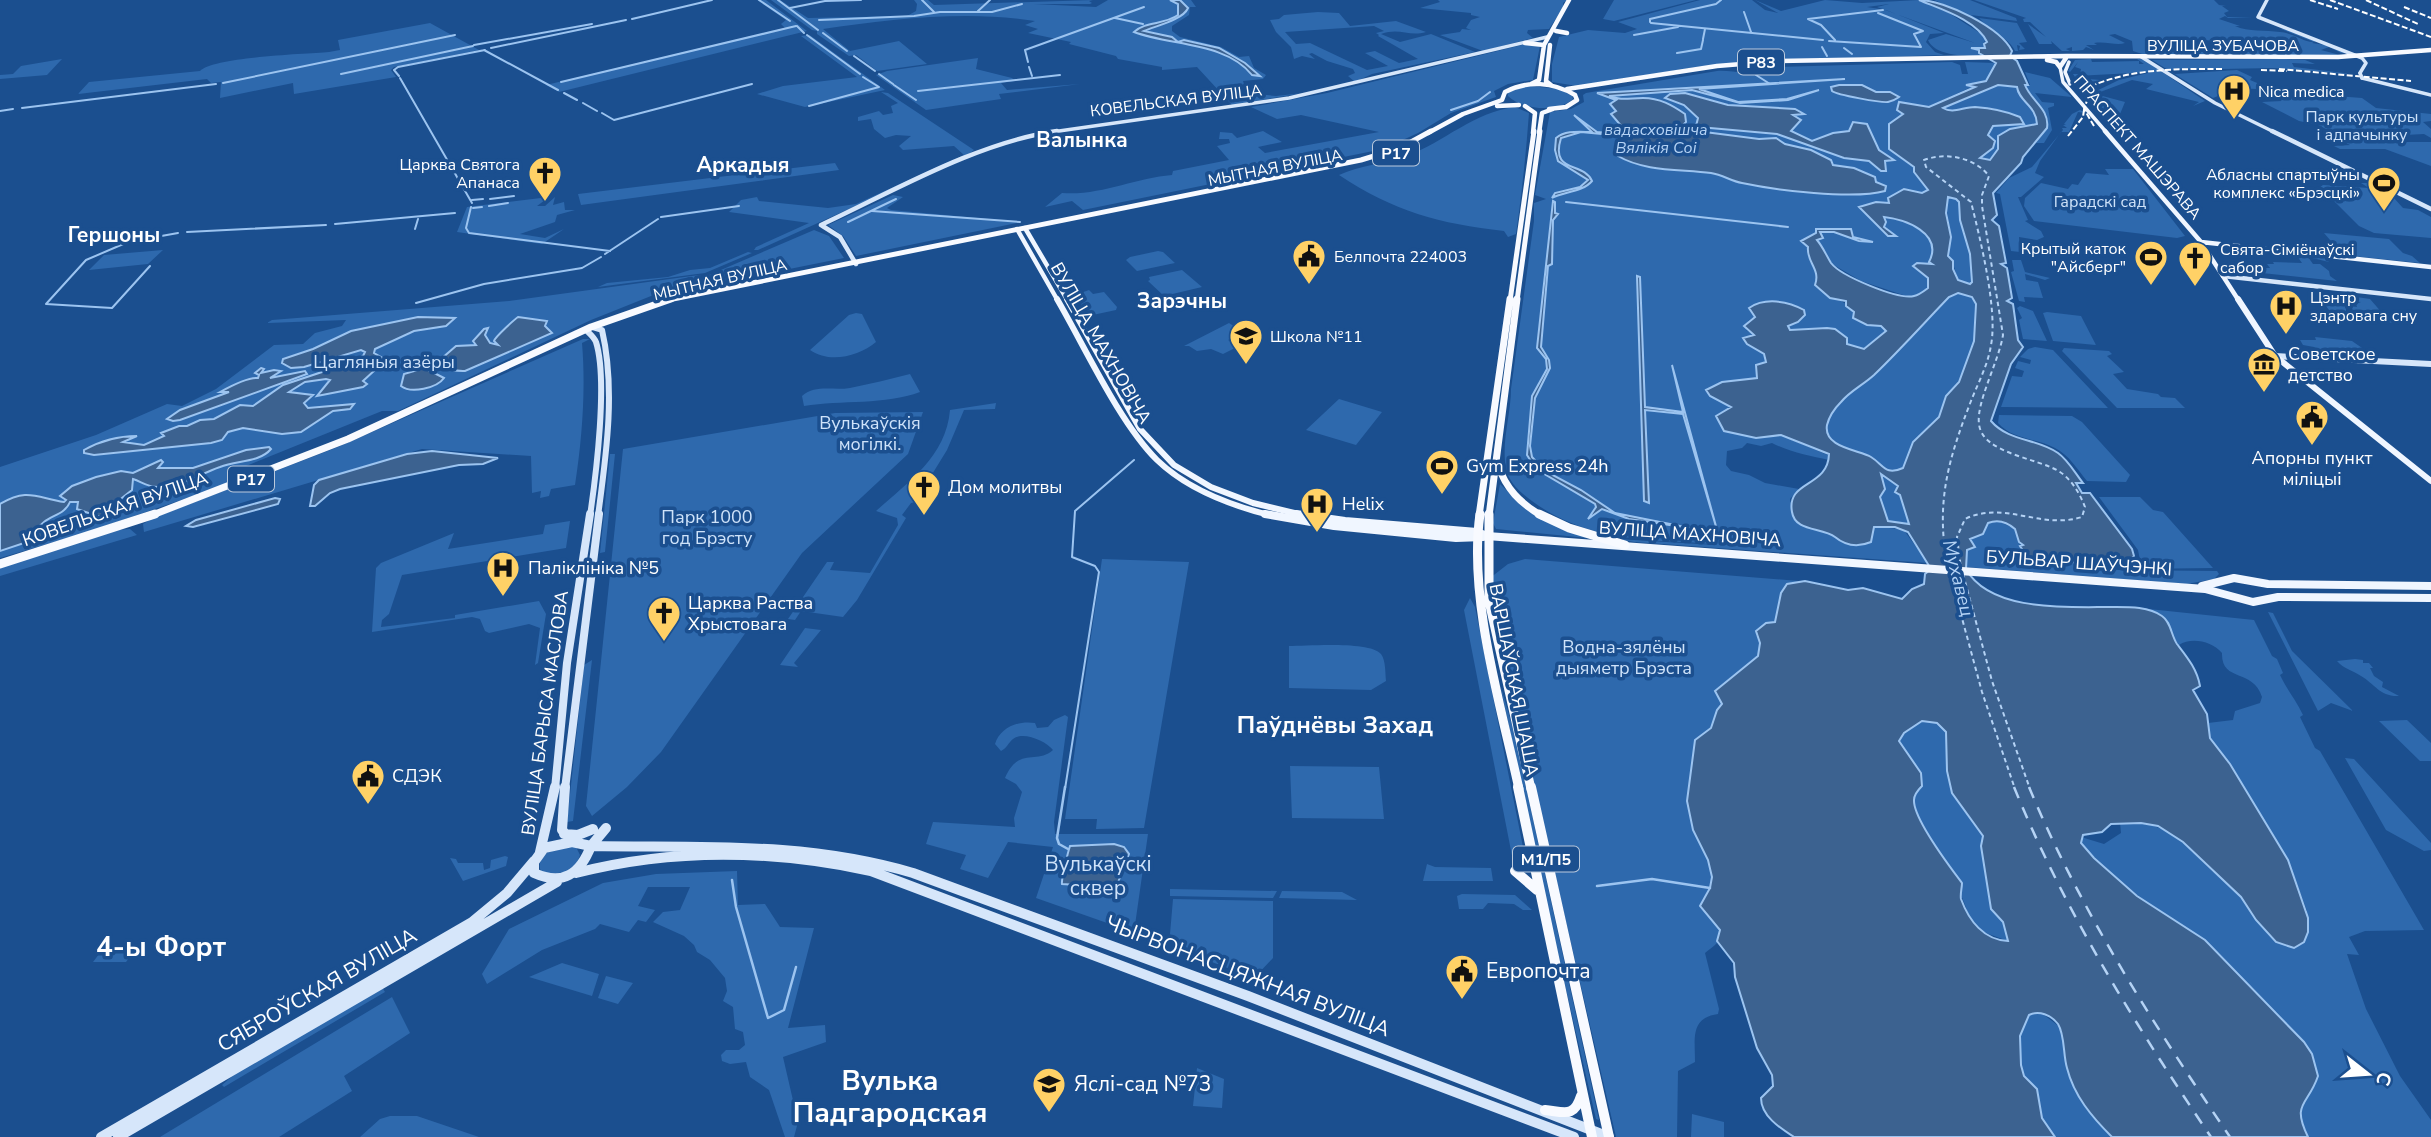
<svg xmlns="http://www.w3.org/2000/svg" width="2431" height="1137" viewBox="0 0 2431 1137" font-family="'Nunito Sans',sans-serif">
	<rect width="100%" height="100%" fill="#1b4f8f"/>
	<path fill="#2e69ad" fill-rule="evenodd" d="M757,0H766L807,31L559,92L546,85L785,28L781,24L786,20Z
		M771,0H780L808,18L907,16L916,11L917,4L914,0H928L934,5L1093,0L1089,1L1092,3L1090,4H1034L1096,7L1108,0H1191L1196,7H1190L1189,15L1172,26V31L1180,37L1221,47L1239,57L1249,56L1254,68L1266,75L1263,79L1243,81L1247,93L1276,96L1303,93L1232,105L1197,67L1162,70V67L1118,59L1116,56L1069,44L1071,42L1028,33L1038,29L1025,25L1035,21C969,10 889,19 823,29L850,51L899,41L927,64L877,71L856,55L849,56L817,34V31L812,30Z
		M1438,0H1567L1563,3V8L1549,29L1528,30L1527,33L1533,38L1483,51L1440,35L1460,32L1462,29L1471,30L1466,28L1471,20L1480,17L1471,15V13L1420,8L1440,2Z
		M1614,0H1696L1614,21L1603,19Z
		M1700,0H1752L1765,10L1778,13L1755,0L1781,11L1825,0L1862,3L1919,0L1949,13L1983,35L1986,39L1983,44L1986,48L1980,49L1985,56C1969,56 1935,57 1928,40L1946,34L1975,43L1877,7L1889,4L1867,7L1886,10L1944,33L1930,34L1926,42L1935,52L1944,55L1754,61L1696,67L1577,86L1552,82V64L1559,37L1588,30L1625,33L1637,29L1618,22Z
		M1934,0H1970L2016,18L2017,21L1971,15L1983,22L1979,18L2017,23L2027,42L2019,43L2025,49L2019,50L2020,46L2017,45L2018,51H2015C2009,34 1954,9 1934,0Z
		M1974,0H2214L2219,5L2226,6H2222L2229,11L2224,13L2227,17H2252L2228,18L2225,16L2219,19L2240,26H2235C2248,32 2266,30 2280,32C2294,33 2305,43 2314,42L2281,29L2285,28L2317,40L2312,43L2325,45L2317,42L2350,53H2341L2329,47L2321,50L2340,55L2188,57L2191,56L2181,51L2233,53L2245,56L2241,53L2249,52L2238,50L2253,52L2246,46L2273,48L2285,52L2275,46L2282,43L2262,40L2269,46L2173,37L2169,39L2171,46L2166,47L2186,55H2145L2133,51L2132,41L2115,34L2109,35L2125,43C2117,46 2106,41 2094,43L2097,45H2086L2094,50L2086,47L2083,50L2072,51V47L2066,49L2070,51H2062L2051,41L2052,44H2039L2028,24L2046,37L2030,22H2024L2023,19L2026,18Z
		M1318,12L1339,13L1350,26L1396,21L1426,32C1408,37 1400,27 1381,34L1400,42L1431,34L1475,52L1372,74L1355,82L1348,76L1355,73L1353,69L1327,61L1312,53L1309,54L1315,59L1302,56L1294,59L1291,47L1276,32L1270,20L1279,19L1284,15ZM1374,26L1384,31L1376,33L1379,35L1378,36L1418,59L1399,63L1375,51L1365,53L1388,66L1367,70L1310,43L1296,44L1285,32Z
		M430,23L479,50L394,67L391,70L396,77L294,94L293,83L220,98L221,82L211,83L207,79L78,94L89,82L200,71C213,57 305,54 329,52L340,50L338,40Z
		M809,35L811,36L885,90L805,107L757,94L783,86L857,77L801,36Z
		M1526,44L1540,46L1533,80L1508,84L1494,91L1496,97L1451,113L1418,133L1383,149L1083,210L1072,201L1045,207L1062,193C1100,196 1135,178 1172,175L1173,171L1229,160L1217,146L1230,143L1229,139H1219L1220,132L1232,133L1237,138L1263,131L1282,142L1258,147L1265,153L1379,132L1301,115L1277,119L1251,107L1327,93Z
		M2151,57H2356L2286,59L2305,60L2315,64L2292,63L2294,67L2352,74L2273,68L2168,70L2175,74L2237,70L2252,77L2250,80L2274,90L2238,88L2213,98L2152,60L2277,59Z
		M978,58L976,69L1012,78L1015,81L1001,83L1007,90L1080,84L999,94L1001,99L926,110L876,75L887,71Z
		M62,59L47,75L0,79V75L13,74L21,66Z
		M2091,59L2092,62L2139,61V64H2144L2137,59H2143L2205,101L2193,106L2199,102L2146,89L2153,84L2132,80L2095,94L2125,102L2120,114C2102,115 2090,102 2079,89L2081,84H2087V82L2078,78L2100,80L2091,82L2082,89L2088,95L2119,80L2152,72L2076,76L2077,80L2073,74H2080L2081,69L2075,67L2078,62L2070,72L2068,71L2075,60Z
		M1952,62L1960,65L1962,74H1968L1965,62L1996,63L1987,81L1966,85L1975,88H1969L1928,107L1899,102L1903,114L1889,124V149L1914,167V172L1928,190L1922,193L1904,189L1888,198L1889,203L1876,202L1859,207L1886,235L1896,236L1884,228L1886,222L1883,217C1904,219 1944,233 1929,261L1932,264L1917,263L1915,268L1928,278V288L1918,295L1909,297L1861,281L1832,264L1817,240L1823,238L1820,232H1834L1859,241L1873,242L1853,237L1851,229H1817L1816,233L1802,240L1808,247C1806,262 1821,270 1815,286C1830,296 1843,299 1854,312L1853,318L1867,325L1881,326L1886,331L1866,349L1847,344V338L1835,329L1827,328L1793,331L1788,326L1803,318L1795,305L1776,301L1750,311L1755,316L1748,321L1746,330L1755,335L1744,337L1747,344L1763,353L1766,362L1756,365L1757,379L1722,382L1708,394L1731,407L1717,415L1724,431L1756,438L1783,436L1830,456L1829,460C1810,456 1790,452 1772,443L1761,446L1747,443L1742,448L1727,451L1726,465L1731,471L1749,475L1765,483L1799,489L1790,499L1794,519C1807,530 1813,525 1826,531C1844,538 1846,550 1869,543L1874,527L1903,529L1928,563L1634,542L1618,539L1715,545C1699,542 1680,542 1662,541C1615,538 1571,530 1532,501C1521,493 1508,482 1506,468C1501,443 1511,414 1511,389L1534,221V203L1546,199L1535,195L1550,112L1571,109L1584,102L1583,95L1586,93L1717,71C1728,70 1742,74 1750,72L1744,68Z
		M2025,72L2050,78L2072,97L2035,93L2042,102L2054,103V106L2048,108L2052,130L2044,143H2036C2064,108 2034,114 2025,85H2030Z
		M1999,84L2017,86C2019,102 2036,105 2037,124L2031,128L2010,129L1998,136V149L1990,160L1980,158L1993,147L1995,141L1988,135L1993,126L2024,124C2015,109 1980,105 1964,108C1955,110 1951,113 1943,108Z
		M1529,86L1560,89L1572,96L1573,99C1558,113 1522,110 1508,96V92Z
		M2268,91L2362,98L2376,108L2431,114V121L2423,122L2431,129V138L2424,134L2405,135L2406,142H2431V166L2385,149H2340L2334,146L2350,145L2333,136L2338,135L2318,125L2299,121L2262,102L2282,101Z
		M881,92L888,93L974,150L966,156L758,250H754L756,247L809,223L729,212L741,200L757,197L759,201L828,208L856,204L964,155L954,146L903,150L899,146L911,136L896,135L885,138L874,129L871,119L858,121V117L879,111L883,115L893,113L891,106L898,103Z
		M1515,107L1529,113C1526,153 1522,193 1516,234L1508,237L1504,231C1440,224 1393,211 1339,175C1360,165 1385,164 1407,156C1444,142 1474,112 1515,107Z
		M2080,110L2086,113L2078,112L2069,132H2061L2040,161L2035,173L2044,177L2021,197H2018L2028,220L2025,221L2041,231L2044,237L2037,240L2019,237L2020,252L2011,251L2000,194L1996,193L2009,178L2032,167L2063,130L2062,128H2067L2063,125H2066L2064,124L2072,114Z
		M835,163L839,170L581,205L578,194Z
		M2105,169H2133L2185,236L2177,238L2034,221L2024,206L2025,198L2041,183L2068,189L2072,184L2078,185L2086,173L2109,175Z
		M2361,183H2367L2393,197L2403,208L2418,210L2431,217V238L2374,233L2359,226L2334,201L2321,198L2309,190H2316L2323,185L2369,188Z
		M893,195L903,197L887,208L891,210L1022,222L856,256L843,236L828,225Z
		M549,197L537,206H545L555,197L553,205L564,202L565,210H575L557,215L555,222L520,234L545,238L564,229L542,244L457,232L467,207Z
		M1945,198H1954L1959,202L1960,220L1971,257L1972,283L1970,284L1958,280L1952,260L1948,256L1951,237Z
		M814,230L829,236L844,258L665,294Z
		M2324,233L2389,239L2403,253L2412,256L2420,263L2343,255Z
		M163,250L148,264L89,270L104,255Z
		M1158,251L1163,252L1175,263L1137,271L1126,260L1130,257Z
		M748,252L752,253L705,273L598,287L607,283L668,277L690,270L710,268Z
		M2282,253L2326,258L2329,262L2308,257L2313,264H2320L2329,271L2330,276L2337,281L2262,273L2258,268H2270L2267,264H2274L2273,262L2302,263L2297,256Z
		M2012,260H2021L2025,272L2050,278L2045,280L2025,274L2026,280L2038,282L2043,298L2024,297L2025,302L2019,301L2011,272L2014,271Z
		M1182,270L1202,287L1164,296L1148,281L1150,280L1149,277Z
		M699,275L701,276L591,320L398,411H382L246,466L245,475L237,481L81,534L0,558V467L96,435L167,404L182,406L216,389L274,345L303,344L315,333L342,326L346,320L267,323L272,320L509,301Z
		M1089,290L1093,294L1104,292L1117,307L1116,310L1088,316L1075,295Z
		M1962,293L1972,297L1975,301L1974,341L1960,379L1946,396L1939,417L1913,442L1903,468C1885,476 1884,465 1871,458C1859,451 1823,447 1827,425C1829,417 1835,408 1841,402C1850,391 1863,385 1874,375C1900,350 1924,323 1949,297Z
		M2343,295L2370,299L2383,314L2376,313L2373,317H2388L2393,323L2368,318L2370,316L2346,307V312L2329,310L2326,306L2331,305L2325,302L2357,307L2356,304L2361,302L2342,300L2338,297H2344Z
		M2020,306L2033,311L2047,341L2023,339L2019,320L2022,318L2017,308Z
		M2047,312L2081,316L2096,345L2053,341L2043,313Z
		M856,313L862,314L876,342C859,356 830,364 810,350L849,315Z
		M1229,323L1241,331L1252,328L1228,340L1239,346L1223,354L1211,349L1197,351L1189,346H1184Z
		M2315,337L2352,341L2365,350H2354L2362,358L2325,356L2314,347L2303,345L2300,340H2316Z
		M583,339H590L582,343C586,390 582,439 575,485L551,489L549,496L540,498L541,491L532,493L531,456L422,449L144,532L143,524L153,518L338,447Z
		M2035,347L2053,350L2108,408L2001,407L2012,376L2022,377L2024,371L2015,368L2018,361L2030,364L2031,360L2020,357L2028,349Z
		M2064,348L2109,351L2112,354L2107,356L2124,372L2113,374L2127,389L2158,394L2161,397L2175,398L2185,408H2117L2062,351Z
		M910,374L920,392C886,405 841,400 804,406L802,396C816,384 833,391 850,388C870,384 890,379 910,374Z
		M1339,399L1382,412L1356,445L1306,430Z
		M996,403L995,409L964,410L947,450L915,502L911,503L902,515L906,518L857,600L843,617L801,611L795,620L788,619L827,562H834L830,570L870,573L898,525L897,518L876,511C908,482 946,457 950,410Z
		M923,412L908,454L802,553L661,752L627,787L592,816L586,806L623,449L835,413Z
		M1999,415L2072,416L2082,422L2130,475L2126,482L2087,481C2077,469 2069,455 2055,448C2037,438 2013,440 1998,423Z
		M610,454H615L605,552L600,553Z
		M1881,474L1898,486L1895,492L1900,495L1909,524L1888,521L1879,498L1885,489Z
		M1500,484L1521,504L1587,538L1496,529L1493,523Z
		M2099,497H2140L2153,510L2163,512L2213,568L2134,569L2140,560L2138,550Z
		M570,521L566,548L402,575L389,614L382,620L381,627L455,618V615L539,601L546,614L538,663L535,665L540,628L529,624L489,633L485,631L480,619L472,617L372,632L376,568L381,563L454,533L448,549L543,534L545,525Z
		M1998,521L2015,529C2019,537 2018,547 2025,554C2037,565 2097,563 2118,570L2217,571L2219,574L2214,579L2187,584L1966,567L1967,550L1973,549L1974,546L1969,539L1980,535L1990,522Z
		M130,529L137,535L0,576V567L117,530Z
		M1102,559L1189,562L1144,828L1096,829L1097,819H1065Z
		M1525,559L1799,581L1787,584L1781,593L1775,623H1766L1756,634L1760,643L1758,656L1715,691L1722,704L1717,710L1711,728L1695,740L1687,801L1693,830L1709,863L1712,877L1710,891L1701,905C1705,918 1731,930 1715,945C1712,948 1708,950 1705,953L1719,1009L1718,1014C1690,1018 1695,1038 1695,1062L1678,1071L1677,1137H1616L1493,607L1490,578L1508,564Z
		M1470,598L1475,607L1526,862L1523,867L1517,869L1514,866L1464,610Z
		M2139,608L2254,620L2272,656L2277,659L2283,673L2280,675C2287,690 2296,700 2303,715L2300,717L2315,748L2320,751L2424,930L2365,931L2349,937L2359,955L2347,954L2366,1009L2400,1076L2431,1120V1137H2308L2300,1121L2299,1109L2315,1085L2312,1054L2304,1042L2205,940L2142,899L2083,847L2081,837L2104,844L2121,833L2120,822C2170,823 2177,837 2211,870C2223,881 2238,890 2247,903C2255,916 2261,927 2272,938L2307,911L2288,860L2230,764L2212,742L2208,734V723L2233,720L2235,711L2260,703L2262,697C2253,668 2221,683 2222,653C2212,641 2191,637 2179,645C2163,624 2172,614 2139,608Z
		M2268,612L2273,613L2292,651L2353,711L2331,703L2318,711Z
		M805,628L821,630L794,663L798,667L780,665Z
		M1289,646C1308,646 1370,641 1381,654C1386,661 1385,673 1386,681L1371,690L1289,688Z
		M2355,659L2363,660V663H2369L2373,668H2370L2374,676L2383,682L2382,687L2399,696C2380,697 2375,684 2361,676C2352,670 2344,669 2337,661Z
		M592,660L573,821L567,822L584,665Z
		M1500,684L1513,728L1599,1120L1596,1119L1552,929Z
		M1065,715L1068,717L1054,822L1055,834H1148L1135,925L1127,930L1036,898L1053,847L1008,842L988,878L960,869L966,855L926,844L933,822L1015,827L1014,818L1022,792L1016,784L1005,778C1019,746 1036,765 1053,750C1046,741 1023,731 1013,739C1008,743 1007,748 1001,751L995,744C1000,728 1018,720 1035,723L1037,728L1048,727L1054,720Z
		M2407,720L2431,743V761H2420L2379,721Z
		M1922,721L1937,723L1946,732L1947,771L1952,793L1983,836L1981,846L1991,909L2003,922L2008,941L1983,932L1972,923L1951,869L1919,821L1914,800L1916,792L1921,788V773L1899,741L1904,732Z
		M2345,758L2354,759L2431,843V850L2424,851L2386,830Z
		M1290,766L1379,767L1384,819L1292,818Z
		M565,845L576,847L580,855C574,874 558,875 541,872C535,855 552,849 565,845Z
		M505,856L508,857L506,866L463,881L450,858L456,859L458,863H483L484,870L490,868L491,860Z
		M1427,864L1435,867L1491,868L1493,881H1423Z
		M737,871L738,905L765,904L780,927L814,928L788,1028L825,1025L826,1042L783,1057L798,1122L794,1137H785L769,1090L750,1077L746,1062L730,1064L722,1061L721,1055L726,1050H739L745,1045L743,1032L735,1029L733,1007L723,1001L727,991L725,978L710,960L697,952L694,945L684,936L653,922L663,912L680,910L690,887H648L638,906L655,910L646,922L638,920L629,932L600,924L595,929L542,950L487,984L482,974L509,929L603,883L656,874Z
		M1170,889L1277,891L1273,898L1170,896Z
		M1282,891L1342,892L1357,900L1279,898Z
		M1462,894L1515,895L1532,910H1523L1514,904L1488,903L1483,909H1459L1457,896Z
		M1173,899L1273,901V958L1254,978L1175,948L1170,934Z
		M106,945H139L126,962H93Z
		M562,963L599,974L592,996L529,977Z
		M606,976L633,983L618,1004L598,998Z
		M382,987L385,992L224,1087L222,1085L236,1073Z
		M392,997L410,1033L344,1076L352,1091L279,1137H160Z
		M2040,1012L2060,1027L2070,1079L2087,1110L2112,1137H2055L2042,1118L2038,1093L2024,1076L2021,1065L2020,1036L2029,1015Z
		M1197,1068L1224,1079L1222,1108L1193,1106Z
		M1692,1114L1724,1122V1137H1691Z
		M390,1116H417L479,1137H360L380,1119Z"/>
	<path fill="#3c6290" stroke="#9cc4f0" stroke-width="2" fill-rule="evenodd" d="M1170,0H1180L1188,8C1183,20 1155,26 1144,31L1172,37L1178,42L1184,40L1219,48L1245,63L1260,76L1252,75C1226,42 1171,46 1134,32C1146,21 1164,25 1178,15V4Z
		M1919,0C1945,0 2001,28 2012,51L2010,56L2017,61L2028,85H2025C2031,101 2050,109 2047,128L2023,157L2021,163L1993,193L1997,215L1992,220L1999,226L2006,263L2001,264L2007,268L2012,298L2007,301L2013,304L2018,340L2023,347L2011,364L1991,421C2009,442 2037,438 2058,453C2068,460 2075,473 2083,483H2076L2082,493H2090L2132,549L2134,556L2128,564L2113,566L2034,559L2025,554L2020,546L2023,545L2019,542L2015,529C2007,522 1998,519 1988,523L1983,534L1970,539L1975,547L1967,550L1966,569C1990,612 2067,607 2110,607C2127,607 2148,606 2162,616C2171,622 2171,635 2177,644C2187,657 2197,669 2200,686L2193,690L2207,714L2210,738L2230,764L2288,860L2308,918V932L2304,942L2294,948L2276,942L2256,920L2241,897L2183,842L2158,826L2141,823L2111,824L2102,832L2083,835L2081,843L2094,858L2137,896L2205,940L2304,1042L2312,1054L2318,1076C2308,1106 2291,1102 2308,1137H2112C2092,1117 2074,1096 2067,1068C2063,1055 2065,1035 2058,1024C2051,1015 2039,1010 2029,1015L2020,1036L2021,1065L2024,1076L2037,1089L2042,1118L2055,1137H1794C1780,1128 1761,1116 1761,1098L1773,1086L1772,1075L1757,1048L1735,977L1734,963L1717,941L1720,930L1700,906L1710,888L1712,877L1708,860L1693,830L1687,801L1695,740L1711,728L1717,710L1722,704L1715,691L1758,656L1760,643L1756,631L1766,623L1775,622L1781,593L1787,584L1805,581L1848,590L1863,588L1902,599L1912,589L1924,584L1925,574L1931,569L1908,532L1895,527H1874L1871,542C1859,547 1846,546 1835,537C1822,527 1795,532 1792,512C1786,480 1828,488 1829,454L1781,435L1756,438L1724,431L1716,416L1731,407L1710,396L1706,390L1722,382L1757,378L1756,365L1766,362L1764,354L1747,344L1743,338L1754,335L1744,326L1755,317L1749,308C1765,297 1788,301 1804,310L1805,315L1798,322L1788,326L1790,330L1827,328L1835,329L1847,338V344L1864,349L1886,331L1881,326L1867,325L1853,318L1854,312L1846,306V301L1830,298L1815,285C1821,269 1806,262 1808,247L1801,241L1816,233V229H1851L1853,237L1873,242L1859,241L1834,232H1820L1823,238L1817,240C1823,247 1826,255 1831,263C1841,276 1898,300 1914,296C1919,295 1924,291 1928,288V278L1913,266L1917,263L1932,264L1929,262C1944,233 1904,219 1884,217L1886,222L1884,227L1896,236H1888L1859,207L1876,202L1889,203L1888,198L1904,189L1922,193L1928,190L1914,172V167L1889,149V124L1903,114L1897,110L1899,102L1929,107L1975,87L1966,85L1986,81L1996,63L1979,53V50L1971,48H1985L1984,44L1987,42C1977,20 1940,9 1919,0ZM1998,85L2017,87C2019,102 2036,105 2037,124L2010,129L1998,136V149L1990,160L1980,158L1993,148L1995,141L1988,135L1993,126L2024,124L2020,117C2006,111 1990,108 1975,107C1963,107 1953,114 1943,108ZM1948,197L1956,199L1959,202L1960,220L1970,254L1972,282L1970,284L1958,280L1953,269V261L1948,256L1951,237L1946,213ZM1958,293L1972,297L1976,304L1974,341L1959,382L1946,396L1939,417L1913,442L1903,468C1885,476 1884,465 1871,457C1860,450 1823,448 1827,425C1829,417 1835,408 1841,402C1850,391 1863,385 1874,375C1900,350 1924,323 1949,297ZM1881,474L1898,486L1895,492L1900,495L1909,524L1888,521L1880,497L1885,489ZM1922,721L1937,723L1946,732L1947,771L1952,793L1983,836L1981,846L1991,909L2003,922L2008,941C1984,940 1969,921 1961,899C1960,894 1962,888 1962,883C1950,867 1913,819 1914,800C1914,795 1918,790 1922,786L1921,773L1899,741L1904,733Z
		M1845,79L1699,89L1738,102L1787,99L1819,90L1788,100L1740,103L1692,90L1609,96C1621,101 1630,98 1643,98C1660,98 1672,105 1685,114L1686,122L1682,126L1697,131L1759,139L1776,138L1785,144L1811,150L1831,160L1833,165L1854,168L1875,177L1876,182L1886,186L1885,191C1853,200 1775,190 1742,183C1731,181 1723,175 1711,173C1681,169 1645,172 1618,156L1621,148L1619,142L1623,136L1581,132L1561,138C1550,174 1583,161 1592,181C1583,192 1562,192 1552,198L1555,193L1580,187L1588,180L1558,161L1555,150L1556,138C1566,130 1579,132 1592,132L1574,115L1597,132L1629,135L1611,114L1616,111L1610,104L1616,100L1597,93Z
		M1839,85H1862L1876,92H1890L1899,97C1895,100 1894,101 1888,102C1882,103 1837,95 1832,91L1831,87Z
		M1685,93L1728,105L1795,109L1804,114L1793,115L1801,120L1791,131L1812,141L1833,133L1849,131L1853,122L1867,124L1879,150L1894,160L1885,161L1886,171H1881L1869,161L1844,158L1777,134L1699,127L1696,126L1698,118L1684,105L1665,98L1670,94Z
		M1553,201L1555,202V213L1558,214L1553,220L1552,264L1548,266L1541,347L1549,360L1550,368L1535,398L1530,446L1532,457L1545,471L1581,490L1615,513L1690,528L1629,519L1602,509L1588,519L1596,507L1595,504L1536,469L1527,455L1532,396L1547,369L1546,359L1537,348Z
		M1637,276L1640,277L1645,407L1683,412L1672,365L1717,530L1683,414L1645,410L1649,503L1644,501Z
		M418,317L455,318L446,326L414,331L375,349L374,353L386,360L363,381L367,384L363,387L317,396L330,380L326,379L305,382L289,392L313,395L304,403L308,408L354,404L350,409L333,411L301,432L282,434L243,428L228,432L222,440L211,443L94,455L84,453V450C100,441 118,436 137,436L123,442L144,445L164,436L161,433L179,426H187L200,420L214,419L240,405L253,406L283,385L352,362L363,356L365,352L361,350L304,367L291,368L282,363L283,359L313,349L351,331Z
		M518,317L547,321L545,326L552,333L465,371C451,372 442,365 428,370L444,378C437,388 411,394 401,386L404,374L434,365L456,346L476,345L473,341L484,329L488,328L485,335L490,343L498,345L494,341C495,337 515,319 518,317Z
		M261,368L264,369L261,373L274,370L281,371L270,378L305,371L307,374L180,420L173,421L167,419L180,410L229,392H220C229,387 248,377 258,378L259,375L255,373Z
		M269,447L271,449C259,463 237,460 220,467C199,474 182,488 158,487C147,487 142,482 133,479L132,490L118,501L121,509L109,517H100L77,509L78,502H70C64,517 45,515 37,530L59,528L60,531L0,551V504C27,488 35,497 64,502L66,500L60,496L72,486L96,477L121,471L133,473L161,460L163,462L158,468H193L246,450Z
		M432,451L498,458L483,464L459,465L340,489L330,493L315,506H310L314,485L319,480L407,454Z
		M275,498L280,499L278,504L193,527L186,526L196,520Z
		M1114,844L1124,847L1129,854L1117,885L1110,887L1062,884C1061,880 1068,852 1070,846Z"/>
	<g fill="none" stroke-linecap="round" stroke-linejoin="round">
		<path stroke="#9cc4f0" stroke-width="2" d="M759,0L790,21
			M778,0L818,30
			M922,0L934,12
			M790,8L825,1L861,0
			M978,11L990,0
			M1744,12L1751,32
			M1115,18L1143,24
			M632,19L712,0
			M819,20L914,16L940,12H992L1022,4
			M1650,22V19L1716,4L1721,0
			M1651,23L1823,40
			M797,26L804,33
			M823,33L847,51
			M807,35L860,74
			M1634,35L1678,27
			M1703,39L1705,29
			M1835,40L1821,25L1808,19L1883,10
			M1829,41L1921,47L1914,34L1923,31L1878,13
			M474,45L592,24
			M1822,47L1827,56
			M491,48L626,20
			M1844,48L1852,54
			M484,50L558,90
			M1677,53L1701,49L1703,40
			M854,56L875,71
			M1028,62L1025,50L1144,7
			M1029,67L1032,76
			M341,74L473,46
			M879,74L893,84
			M1756,75L1770,84
			M399,76L394,70L398,67L485,50
			M400,78L472,203
			M561,82L796,26
			M223,83L455,35
			M894,85L916,100
			M918,91L1060,75
			M564,93L577,100
			M583,103L597,111
			M809,106L879,87L863,77
			M22,108L216,84
			M1451,110L1478,101L1490,92
			M0,111L13,109
			M602,113L614,120L752,84
			M490,199L514,196
			M472,200L483,199
			M1566,202L1788,227
			M489,206L508,203
			M471,207L466,228L469,233L610,251
			M473,208L482,207
			M872,211L1020,222
			M661,217L739,206
			M848,222L896,199
			M335,224L455,213
			M415,229L418,219
			M187,232L326,225
			M605,254L658,219
			M150,266L112,308L46,304L86,260L128,242L178,233
			M416,303L484,284L582,268L601,257
			M1065,789L1099,572L1095,566L1072,557L1075,511L1134,460"/>
		<path stroke="#9cc4f0" stroke-width="2.5" d="M1065,787L1057,838L1059,844L1068,849
			M732,880L736,907L768,1018L784,1010L796,967
			M1597,886L1652,879L1710,888"/>
		<path stroke="#b5d3f5" stroke-width="2" stroke-dasharray="4.5 3.5" stroke-linecap="butt" d="M1948,568C1935,504 1948,460 1971,401C1978,383 1988,365 1991,345C1998,310 1980,238 1971,202L1926,167L1924,160C1946,152 1974,157 1989,176L1982,195V206L2003,335C1999,361 1976,402 1979,424C1982,454 2039,458 2060,472C2072,480 2080,494 2085,507L2082,517C2041,530 2004,500 1965,519L1957,537L1961,569
			M1950,574L1982,692L2015,789
			M1963,574L1992,681L2030,789"/>
		<path stroke="#b5d3f5" stroke-width="2.5" stroke-dasharray="12 10" stroke-linecap="butt" d="M2014,787C2065,912 2136,1026 2211,1137
			M2029,787C2081,912 2154,1025 2230,1137"/>
		<path stroke="#d6e6fa" stroke-width="3.5" d="M2267,0L2258,17L2362,58L2366,63L2360,73
			M2140,56L2215,103L2276,133
			M2362,78L2431,95
			M1045,133L1289,98L1547,37"/>
		<path stroke="#d6e6fa" stroke-width="4.5" d="M2272,131L2431,209
			M821,225C894,191 978,142 1057,131
			M821,225L840,237L856,264
			M2223,276L2431,299"/>
		<path stroke="#d6e6fa" stroke-width="6" d="M592,327L602,330C616,390 606,456 598,516
			M586,330C590,334 594,337 596,342C608,380 596,475 590,516
			M2275,356L2431,364"/>
		<path stroke="#d6e6fa" stroke-width="8" d="M555,789L567,663L590,514
			M565,789L599,514"/>
		<path stroke="#d6e6fa" stroke-width="10" d="M565,787L562,830L571,840
			M564,834L578,835L593,829
			M572,842L591,846C580,874 563,886 534,873V862L544,848Z
			M591,846C703,848 803,841 913,873L1248,996L1609,1137
			M591,846L606,828
			M540,852L555,787
			M576,873C673,848 773,850 871,871L1574,1137
			M101,1137L472,922L507,893L534,861
			M118,1137L557,882"/>
		<path stroke="#f0f6ff" stroke-width="3.5" d="M2069,62L2065,72L2070,84
			M2060,67L2063,82L2107,133"/>
		<path stroke="#f0f6ff" stroke-width="4.5" d="M2105,131L2201,242L2239,301
			M1025,228L1068,301
			M1017,229L1058,301
			M2201,242L2431,267"/>
		<path stroke="#f0f6ff" stroke-width="6" d="M1057,299C1085,347 1119,422 1157,460C1188,490 1232,506 1273,516
			M1067,299L1140,429L1174,465L1211,487L1253,503L1307,516
			M2238,299L2275,356L2431,481"/>
		<path stroke="#f0f6ff" stroke-width="8" d="M1265,514L1334,526L1456,538L1483,537
			M1296,514L1345,521L1477,532L1487,536L2205,589L2253,602L2278,597L2431,598
			M2202,586L2234,578L2268,584L2431,586"/>
		<path stroke="#f8faff" stroke-width="4.5" d="M1556,31L1567,33
			M1525,43L1544,45
			M1550,45L1546,81L1551,85
			M2047,60L2056,62L2060,67L2066,58
			M1531,84L1539,80L1544,45L1569,0
			M1567,89L1717,66L1779,61L2067,56L2338,57L2431,50
			M1497,106L1519,105
			M1525,106L1535,113L1533,133
			M1549,109L1566,107L1577,100L1575,95
			M1428,133L1463,114L1502,100L1505,92C1528,80 1553,82 1575,95
			M1539,133L1542,113L1553,109"/>
		<path stroke="#f8faff" stroke-width="5" d="M663,301L1361,160L1400,148L1431,131
			M1510,301L1534,131
			M1517,301L1540,131"/>
		<path stroke="#f8faff" stroke-width="7" d="M1498,465C1506,489 1520,503 1542,516
			M150,516L348,439L591,327L671,299
			M1479,516L1510,299
			M1489,516L1517,299"/>
		<path stroke="#f8faff" stroke-width="9" d="M1480,514C1468,598 1501,706 1519,789
			M1489,514V601L1531,789
			M1539,514L1569,528L1625,545
			M0,564L155,514"/>
		<path stroke="#f8faff" stroke-width="10" d="M1518,787L1592,1137
			M1531,787L1609,1137
			M1515,871L1537,890
			M1545,1110C1565,1112 1574,1118 1581,1096"/>
		<path stroke="#fff" stroke-width="2" stroke-dasharray="6 2.5" stroke-linecap="butt" d="M2310,0L2338,9
			M2330,0L2431,37
			M2366,0L2420,25
			M2404,7L2431,18
			M2279,69L2411,81
			M2261,70L2287,71
			M2083,90C2127,68 2174,69 2222,69
			M2088,98L2084,109L2094,126
			M2068,136L2083,117L2084,110"/>
		<path stroke="#d6e6fa" stroke-width="3.5" d="M2360,73L2362,78"/>
	</g>
	<defs>
		<symbol id="hospital-pin" viewBox="-11 -11 22 30"><path d="M0 17L-7.5 6A9.5 9.5 0 1 1 7.5 6Z" fill="#ffd166" stroke="#1b4f8f"/><path d="M-5-5h3v3.5h4V-5h3V5h-3V1.5h-4V5h-3Z" fill="#111"/></symbol>
		<symbol id="church-pin" viewBox="-11 -11 22 30"><path d="M0 17L-7.5 6A9.5 9.5 0 1 1 7.5 6Z" fill="#ffd166" stroke="#1b4f8f"/><path d="M-1.2-6h2.4v3.5h3.3v2.4h-3.3V6h-2.4V-.1h-3.3v-2.4h3.3Z" fill="#111"/></symbol>
		<symbol id="stadium-pin" viewBox="-11 -11 22 30"><path d="M0 17L-7.5 6A9.5 9.5 0 1 1 7.5 6Z" fill="#ffd166" stroke="#1b4f8f"/><path d="M0-5a6.5 5 0 1 0 0 10a6.5 5 0 1 0 0-10ZM-3.5-1.8h7v3.6h-7Z" fill="#111"/></symbol>
		<symbol id="civic-pin" viewBox="-11 -11 22 30"><path d="M0 17L-7.5 6A9.5 9.5 0 1 1 7.5 6Z" fill="#ffd166" stroke="#1b4f8f"/><path d="M-.6-6.5H3V-4.5H.6V-3L4-1V1h2V6H-6V1h2V-1L-.6-3ZM-1.2 2.5V6h2.4V2.5Z" fill="#111"/></symbol>
		<symbol id="school-pin" viewBox="-11 -11 22 30"><path d="M0 17L-7.5 6A9.5 9.5 0 1 1 7.5 6Z" fill="#ffd166" stroke="#1b4f8f"/><path d="M0-5L7-2L0 1L-7-2ZM-4 1L0 2.5L4 1V4Q0 6-4 4Z" fill="#111"/></symbol>
		<symbol id="museum-pin" viewBox="-11 -11 22 30"><path d="M0 17L-7.5 6A9.5 9.5 0 1 1 7.5 6Z" fill="#ffd166" stroke="#1b4f8f"/><path d="M0-6L6-3V-2H-6V-3ZM-5-1h2V3h-2ZM-1-1h2V3h-2ZM3-1h2V3H3ZM-6 4H6V6H-6Z" fill="#111"/></symbol>
	</defs>
	<g fill-rule="evenodd">
		<use href="#hospital-pin" x="2215" y="72" width="38" height="52"/>
		<use href="#church-pin" x="526" y="154" width="38" height="52"/>
		<use href="#stadium-pin" x="2365" y="164" width="38" height="52"/>
		<use href="#civic-pin" x="1290" y="237" width="38" height="52"/>
		<use href="#stadium-pin" x="2132" y="238" width="38" height="52"/>
		<use href="#church-pin" x="2176" y="239" width="38" height="52"/>
		<use href="#hospital-pin" x="2267" y="287" width="38" height="52"/>
		<use href="#school-pin" x="1227" y="317" width="38" height="52"/>
		<use href="#museum-pin" x="2245" y="345" width="38" height="52"/>
		<use href="#civic-pin" x="2293" y="398" width="38" height="52"/>
		<use href="#stadium-pin" x="1423" y="447" width="38" height="52"/>
		<use href="#church-pin" x="905" y="468" width="38" height="52"/>
		<use href="#hospital-pin" x="1298" y="485" width="38" height="52"/>
		<use href="#hospital-pin" x="484" y="549" width="38" height="52"/>
		<use href="#church-pin" x="645" y="594" width="38" height="52"/>
		<use href="#civic-pin" x="349" y="757" width="38" height="52"/>
		<use href="#civic-pin" x="1443" y="952" width="38" height="52"/>
		<use href="#school-pin" x="1030" y="1065" width="38" height="52"/>
	</g>
	<g text-anchor="middle" stroke-width="7" stroke-linejoin="round" paint-order="stroke">
		<g font-size="16" fill="#fff" stroke="#1b4f8f">
			<text x="2223" y="51">ВУЛІЦА ЗУБАЧОВА</text>
			<text transform="translate(1176 100) rotate(-7)" y="6">КОВЕЛЬСКАЯ ВУЛІЦА</text>
			<text transform="translate(2138 147) rotate(49)" y="6">ПРАСПЕКТ МАШЭРАВА</text>
			<text transform="translate(1275 167) rotate(-11)" y="6">МЫТНАЯ ВУЛІЦА</text>
			<text transform="translate(720 279) rotate(-13)" y="6">МЫТНАЯ ВУЛІЦА</text>
		</g>
		<g fill="#1b4f8f" stroke="#bbcadd" stroke-width="2">
			<rect x="1738" y="49.5" width="46" height="25" rx="5"/>
			<rect x="1373" y="140.5" width="46" height="25" rx="5"/>
			<rect x="228" y="466.5" width="46" height="25" rx="5"/>
			<rect x="1513" y="846.5" width="66" height="25" rx="5"/>
		</g>
		<g font-size="16" font-weight="bold" fill="#fff">
			<text x="1761" y="68">Р83</text>
			<text x="1396" y="159">Р17</text>
			<text x="251" y="485">Р17</text>
			<text x="1546" y="865">М1/П5</text>
		</g>
		<g font-size="16" fill="#fff" stroke="#1b4f8f" text-anchor="start">
			<text x="2258" y="97">Nica medica</text>
			<text x="520" y="170" text-anchor="end">Царква Святога<tspan x="520" dy="18">Апанаса</tspan></text>
			<text x="2360" y="180" text-anchor="end">Абласны спартыўны<tspan x="2360" dy="18">комплекс «Брэсцкі»</tspan></text>
			<text x="2126" y="254" text-anchor="end">Крытый каток<tspan x="2126" dy="18">"Айсберг"</tspan></text>
			<text x="2220" y="255">Свята-Сіміёнаўскі<tspan x="2220" dy="18">сабор</tspan></text>
			<text x="1334" y="262">Белпочта 224003</text>
			<text x="2310" y="303">Цэнтр<tspan x="2310" dy="18">здаровага сну</tspan></text>
			<text x="1270" y="342">Школа №11</text>
		</g>
		<g font-size="16" fill="#cfe3fa" stroke="#1b4f8f">
			<text x="2362" y="122">Парк культуры<tspan x="2362" dy="18">і адпачынку</tspan></text>
			<text x="2100" y="207">Гарадскі сад</text>
		</g>
		<g font-size="16" font-style="italic" fill="#b5d3f5" stroke="#1b4f8f">
			<text x="1656" y="135">вадасховішча<tspan x="1656" dy="18">Вялікія Соі</tspan></text>
		</g>
		<g font-size="18" fill="#fff" stroke="#1b4f8f">
			<text transform="translate(1101 343) rotate(60)" y="6">ВУЛІЦА МАХНОВІЧА</text>
			<text transform="translate(115 509) rotate(-19)" y="6">КОВЕЛЬСКАЯ ВУЛІЦА</text>
			<text transform="translate(1690 534) rotate(4)" y="6">ВУЛІЦА МАХНОВІЧА</text>
			<text transform="translate(2079 563) rotate(4)" y="6">БУЛЬВАР ШАЎЧЭНКІ</text>
			<text transform="translate(1514 680) rotate(79)" y="6">ВАРШАЎСКАЯ ШАША</text>
			<text transform="translate(545 713) rotate(-82)" y="6">ВУЛІЦА БАРЫСА МАСЛОВА</text>
		</g>
		<g font-size="18" fill="#fff" stroke="#1b4f8f" text-anchor="start">
			<text x="2288" y="360">Советское<tspan x="2288" dy="21">детство</tspan></text>
			<text x="2312" y="464" text-anchor="middle">Апорны пункт<tspan x="2312" dy="21">міліцыі</tspan></text>
			<text x="1466" y="472">Gym Express 24h</text>
			<text x="948" y="493">Дом молитвы</text>
			<text x="1342" y="510">Helix</text>
			<text x="528" y="574">Паліклініка №5</text>
			<text x="688" y="609">Царква Раства<tspan x="688" dy="21">Хрыстовага</tspan></text>
			<text x="392" y="782">СДЭК</text>
		</g>
		<g font-size="18" fill="#cfe3fa" stroke="#1b4f8f">
			<text x="384" y="368">Цагляныя азёры</text>
			<text x="870" y="429">Вулькаўскія<tspan x="870" dy="21">могілкі.</tspan></text>
			<text x="707" y="523">Парк 1000<tspan x="707" dy="21">год Брэсту</tspan></text>
			<text x="1624" y="653">Водна-зялёны<tspan x="1624" dy="21">дыяметр Брэста</tspan></text>
		</g>
		<g font-size="19" font-style="italic" fill="#b5d3f5" stroke="#1b4f8f">
			<text transform="translate(1959 578) rotate(76)" y="7">Мухавец</text>
		</g>
		<g font-size="21" font-weight="bold" fill="#fff" stroke="#1b4f8f">
			<text x="1082" y="147">Валынка</text>
			<text x="743" y="172">Аркадыя</text>
			<text x="114" y="242">Гершоны</text>
			<text x="1182" y="308">Зарэчны</text>
		</g>
		<g font-size="21" fill="#cfe3fa" stroke="#1b4f8f">
			<text x="1098" y="871">Вулькаўскі<tspan x="1098" dy="24">сквер</tspan></text>
		</g>
		<g font-size="21" fill="#fff" stroke="#1b4f8f" text-anchor="start">
			<text x="1486" y="978">Европочта</text>
			<text x="1074" y="1091">Яслі-сад №73</text>
		</g>
		<g font-size="21" fill="#fff" stroke="#1b4f8f">
			<text transform="translate(1248 976) rotate(21)" y="7">ЧЫРВОНАСЦЯЖНАЯ ВУЛІЦА</text>
			<text transform="translate(317 990) rotate(-30)" y="7">СЯБРОЎСКАЯ ВУЛІЦА</text>
		</g>
		<g font-size="24" font-weight="bold" fill="#fff" stroke="#1b4f8f">
			<text x="1335" y="733">Паўднёвы Захад</text>
		</g>
		<g font-size="28" font-weight="bold" fill="#fff" stroke="#1b4f8f">
			<text x="161" y="956">4-ы Форт</text>
			<text x="890" y="1090">Вулька<tspan x="890" dy="32">Падгародская</tspan></text>
		</g>
	</g>
	<g transform="translate(2368 1074) rotate(107)" stroke="#1b4f8f" stroke-width="5" paint-order="stroke">
	<path d="M0-5L12 26L0 18L-12 26Z" fill="#ffffff"/>
	<text y="-10" font-size="19" font-weight="bold" text-anchor="middle" fill="#ffffff">С</text>
	</g>
</svg>
